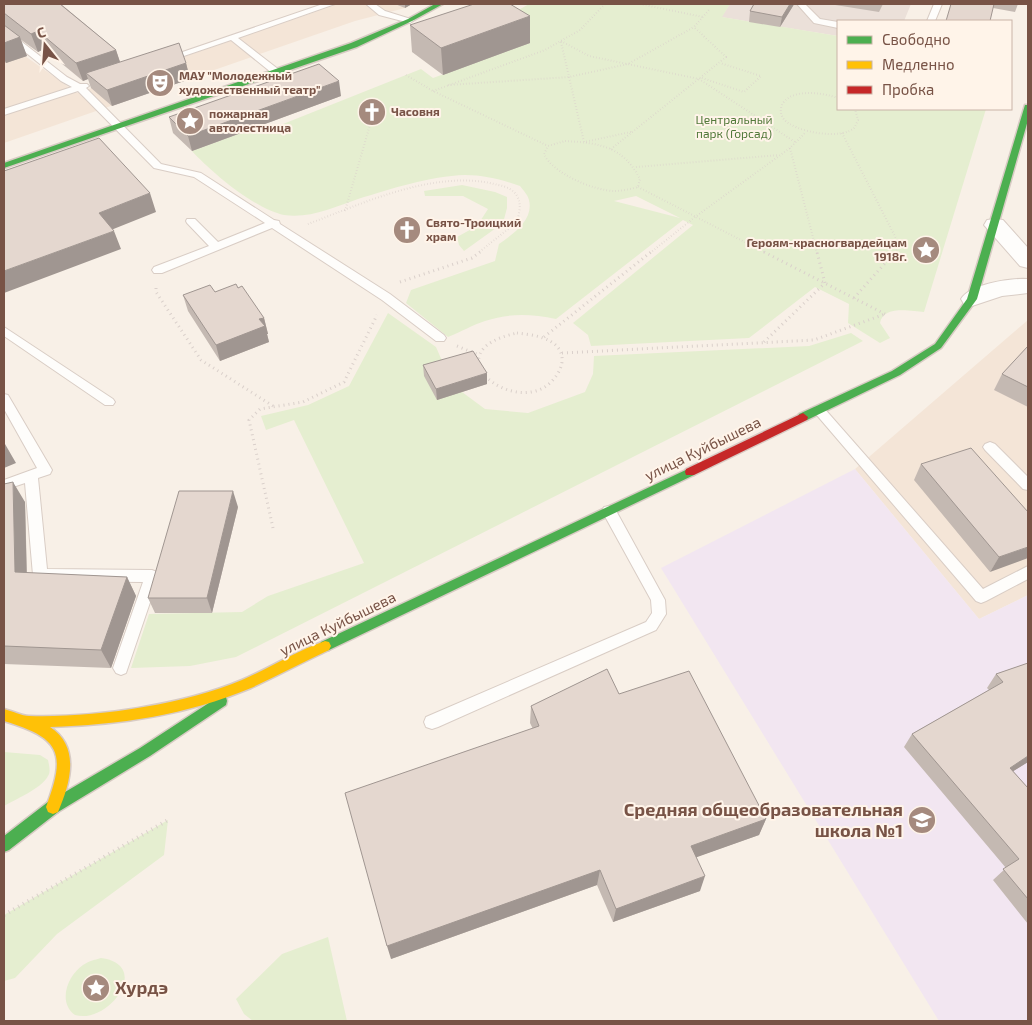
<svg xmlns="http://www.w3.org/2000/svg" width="1032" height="1025" viewBox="0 0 1032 1025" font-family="'Exo 2',sans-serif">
	<rect width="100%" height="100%" fill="#f8f0e7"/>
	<path fill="#f4e5d7" d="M330,4H412L405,8L355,21L4,143V38L25,56L77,93L333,6Z
		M1028,320V595L979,619L855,469Z"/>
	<path fill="#ebe0d9" d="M730,4H911L904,21H838V36L721,17Z"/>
	<path fill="#f2e6f1" d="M855,469L979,619L1028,595V1021H939L661,568Z"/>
	<path fill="#e5eed0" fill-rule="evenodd" d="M529,4H730L722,17L838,36V109H986L924,312C911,311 883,305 880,323L890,338L880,343L848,323L849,304L815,287L749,338L591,346L588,335L573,323L693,225L683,220L556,319C531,314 509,313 485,321C472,325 461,332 448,337L406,303L411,290L495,261L499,244C513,234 534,220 529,200C528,195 523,190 520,186C503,180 484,175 465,175C430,176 390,189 358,199C335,207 309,219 284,215C256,210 211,172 192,151L262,125L268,130L421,69L433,78L529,43L515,12ZM636,196L680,218L614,201Z
		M462,185L495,192L507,197V208L503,223L464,251L459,245L457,237L477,226L488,209L463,196H425L424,191Z
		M388,313L436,347L446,370L462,392L485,409L528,413L585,392L593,374L594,356L809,346L851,333L863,341L236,657L190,666L131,668L149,614L242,612L268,596L364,563L294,420L266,430L261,416L308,405L349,386Z
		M4,752L40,755L48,760C49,765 51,772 48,776C41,789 16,799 4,806Z
		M168,820L164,855L57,934L15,978L4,981V915Z
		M328,937L347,1021H253L244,1014L236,999L282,954Z
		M101,958C153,965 108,1025 75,1015C57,1002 68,975 83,965C89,961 94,960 101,958Z"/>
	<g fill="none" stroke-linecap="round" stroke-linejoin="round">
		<defs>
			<path id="lane" d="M323,4H335L238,38L278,69V73H272L231,40L169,61L166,62L162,59Z
				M366,4H375L385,11L414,20L410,23L379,15Z
				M797,4H805L820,19L838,22V28L814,23Z
				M934,4H942L935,21H927Z
				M4,28L67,77L80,84H87L89,86L86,88L161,164L201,173L274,220L279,221L280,224L390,294L444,335L446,338L444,341H436L382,300L272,228L162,273H154L152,270L154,267L209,246L187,223L186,221L187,219H195L218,242L265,223L194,177L154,168L78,91L4,115V109L72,87L61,81L4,35Z
				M4,327L113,399L115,402L113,405H105L4,336Z
				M4,394L8,395L52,470L50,474L38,478L47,569L152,570L157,572L159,576L126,673L121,675L116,673L113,668L143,582L40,581L35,579L33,575L25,483L4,490V480L37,468L4,409Z
				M819,405L823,407L983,589L1028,566V579L986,601L981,603L976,601L815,413L813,410L815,407Z
				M990,442L995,444L1028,477V490L1023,489L985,450L983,447L985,444Z
				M609,506L614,507L665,600L666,614L656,630L438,727L432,729L426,727L424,722L426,717L646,622L652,613L651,600L602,511L604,507Z"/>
			<path id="street" d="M995,219L1003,220L1028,248V268L1020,266L984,225L987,220Z
				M1028,279V293L1002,296L972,306L964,304L961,299C970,284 1011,278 1028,279Z"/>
			<path id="fast" d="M435,4H443L412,21L357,47L4,168V163L351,43L408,19Z
				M1025,105H1028V120L977,299L941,348L900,375L807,420H799L798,417L799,414L892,371L935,344L967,299Z
				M690,468L694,469L695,472L694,475L329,650L325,651L321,650L319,646L321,642Z
				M221,695L226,697L227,701L226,705L150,756L58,812L9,850L4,852V836L48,802L140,748Z"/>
			<path id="slow" d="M325,641L329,642L331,646L329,650C303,662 277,676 251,688C187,715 118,725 50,727C81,747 70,784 58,812L53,814L48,812L46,807C67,752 60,738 4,721V709C12,711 22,716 29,716C93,718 183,705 242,680C270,668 296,651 325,641Z"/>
			<path id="jam" d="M803,413L808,417L807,420L694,475H686L685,472L686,469Z"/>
		</defs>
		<use href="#lane" stroke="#d9cdc5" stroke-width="2"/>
		<use href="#street" stroke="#d9cdc5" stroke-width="2"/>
		<use href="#fast" stroke="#d8cbc4" stroke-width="3"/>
		<use href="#slow" stroke="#d8cbc4" stroke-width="3"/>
		<use href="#jam" stroke="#d8cbc4" stroke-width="3"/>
		<path stroke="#dad0cb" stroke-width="2" stroke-dasharray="0.5 2.5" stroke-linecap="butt" d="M640,4L703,17
			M561,41L589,56L699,79L795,142
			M561,42L584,142L631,132
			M406,75L433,91L548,146
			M702,78L744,92L761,76L720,63
			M448,85L569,77L628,64L694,27
			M433,91L545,50L580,30L605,4
			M838,98C823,93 794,88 783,103C780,108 780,113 783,118C792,132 843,141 855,127C856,125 857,122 858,120L855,109
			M842,133L900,246L894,253
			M565,141C599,143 623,146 640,179L638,187C630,189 623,191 615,191C594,191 552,173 544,154L548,146Z
			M790,148L817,253
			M611,149L726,57L694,27L709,10
			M636,167L779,155
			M638,187L766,253
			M345,211L372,118
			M308,224C364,203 437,168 498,185C505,186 513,189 517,196C522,204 519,214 517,222L478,253
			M650,253L695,217L790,148L806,132"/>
		<path stroke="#dad0cb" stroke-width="3" stroke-dasharray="1 4" stroke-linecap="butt" d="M764,252L885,314
			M400,282L472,258L480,252
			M156,288V292L201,360L273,406
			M854,298L895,252
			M517,333C525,334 535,335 543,338C567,346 567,366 551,382C515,418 429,352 517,333Z
			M544,337L651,252
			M764,342L825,283L817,252
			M457,346L479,355
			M562,353L814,340L885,314
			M273,528L249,420L260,409L303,402L344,382L377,315"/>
		<path stroke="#dad0cb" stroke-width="4" stroke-dasharray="1 4.5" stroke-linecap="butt" d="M4,915L168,820"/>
		<use href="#lane" fill="#fefdfb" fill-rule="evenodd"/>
		<use href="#street" fill="#fefdfb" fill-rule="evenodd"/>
		<use href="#fast" fill="#4caf50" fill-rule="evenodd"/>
		<use href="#slow" fill="#ffc107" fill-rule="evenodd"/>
		<use href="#jam" fill="#c62828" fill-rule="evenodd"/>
	</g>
	<path fill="#c4b9b2" d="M4,4H62H61L116,50L120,62L186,63L190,79L112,106L91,88L88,79L83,81L44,49L38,52L20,39L27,56L6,63L4,61Z
		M395,4H412L405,8Z
		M754,4H794L793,6L780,27L749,22L750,11Z
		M829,4H883L879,12Z
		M951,4H1018L1015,12L993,8Z
		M512,5L530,43L443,75L412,52L410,25Z
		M341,96L192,151L173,133L169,117Z
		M238,288L264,318L268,334H267L269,342L220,361L188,311L183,295L215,292Z
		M1028,346V407L994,390L1002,374Z
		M423,365L487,384L437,400L424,376Z
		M921,464L1028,512L990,572L914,480Z
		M4,484L25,502L27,573L127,577L136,596L111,668L4,664Z
		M238,507L212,613H155L148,598Z
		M1028,663V762L1013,771L1028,788V924L993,880L1006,868L904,747L912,734L989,690L987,688L996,674Z
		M619,694L766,819L759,835L696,857L700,891L613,922L597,885L391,959L533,729L530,723L531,706Z"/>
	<path fill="#a09691" d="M405,4H412L405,8Z
		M790,4H794L793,6L780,27L782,17Z
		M530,16V43L443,75L441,48Z
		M38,31L44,49L38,52L31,34Z
		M20,37L27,56L6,63L4,58V43Z
		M116,50L122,68L86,73L88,79L83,81L76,63Z
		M186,63L190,79L112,106L107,90Z
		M339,81L341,96L192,151L188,136Z
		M150,193L156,212L106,232L99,213Z
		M114,231L121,249L4,293V271Z
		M264,318L268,334H267L269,342L220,361L216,345L259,319Z
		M487,373V384L437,400L436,389Z
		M5,444L16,463L4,468V445Z
		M13,482L25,502L27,592L15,572Z
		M233,491L238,507L212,613L207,598Z
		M1028,547V558L990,572L999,557Z
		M127,577L136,596L111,668L101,650Z
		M1028,756V762L999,780L1010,768Z
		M766,819L759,835L686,861L691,846Z
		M600,870L597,885L391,959L387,946Z
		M705,876L700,891L613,922L616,909Z"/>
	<path fill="#e4d7cf" stroke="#a09691" d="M4,4H60L116,50L76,63L38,31L31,34L4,13Z
		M474,4H510L530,16L441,48L410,25Z
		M754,4H790L782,17L750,11Z
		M951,4H994L990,21H946Z
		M4,25L20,37L4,43Z
		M179,43L186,63L107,90L86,73Z
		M319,64L339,81L188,136L169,117Z
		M99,138L150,193L99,213L114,231L4,271V171Z
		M236,284L238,288L242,286L264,318L259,319L265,326L216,345L183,295L210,285L215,292Z
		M1028,346V387L1002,374Z
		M473,351L487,373L436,389L423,365Z
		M971,448L1028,512V547L999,557L921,464Z
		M13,482L15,572L127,577L101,650L4,646V484Z
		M179,491H233L207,598H148Z
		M1028,663V756L1010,768L1028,788V899L1003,869L1019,859L912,734L1003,682L996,674Z
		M607,669L619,694L689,671L766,819L691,846L705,876L616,909L600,870L387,946L345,793L539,726L531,706Z"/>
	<defs>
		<symbol id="theatre-disc" viewBox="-11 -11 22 22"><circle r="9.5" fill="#a58a7e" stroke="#fff4e9"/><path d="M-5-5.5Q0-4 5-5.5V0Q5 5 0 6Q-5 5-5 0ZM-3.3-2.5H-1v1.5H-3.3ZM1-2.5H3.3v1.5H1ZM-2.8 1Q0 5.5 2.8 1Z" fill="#fff"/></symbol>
		<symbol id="church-disc" viewBox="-11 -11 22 22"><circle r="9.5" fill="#a58a7e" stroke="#fff4e9"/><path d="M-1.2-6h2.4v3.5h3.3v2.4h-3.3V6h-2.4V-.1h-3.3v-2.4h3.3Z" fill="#fff"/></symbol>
		<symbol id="sight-disc" viewBox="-11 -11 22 22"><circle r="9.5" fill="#a58a7e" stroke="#fff4e9"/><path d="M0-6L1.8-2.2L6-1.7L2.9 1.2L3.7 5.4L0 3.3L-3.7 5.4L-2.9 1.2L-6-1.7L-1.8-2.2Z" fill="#fff"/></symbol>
		<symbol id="school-disc" viewBox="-11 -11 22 22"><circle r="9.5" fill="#a58a7e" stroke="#fff4e9"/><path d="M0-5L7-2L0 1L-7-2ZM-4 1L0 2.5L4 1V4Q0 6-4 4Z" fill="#fff"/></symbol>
	</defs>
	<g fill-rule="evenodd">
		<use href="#theatre-disc" x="144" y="67" width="32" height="32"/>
		<use href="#church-disc" x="356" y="96" width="32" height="32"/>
		<use href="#sight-disc" x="174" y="105" width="32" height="32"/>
		<use href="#church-disc" x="391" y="214" width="32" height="32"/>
		<use href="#sight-disc" x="910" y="234" width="32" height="32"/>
		<use href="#school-disc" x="906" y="804" width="32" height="32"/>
		<use href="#sight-disc" x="80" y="972" width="32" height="32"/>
	</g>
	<g text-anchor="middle" stroke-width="4" stroke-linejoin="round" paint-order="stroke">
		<g font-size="12" font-weight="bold" fill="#785346" stroke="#fff4e9" text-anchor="start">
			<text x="179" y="80">МАУ "Молодежный<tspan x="179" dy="14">художественный театр"</tspan></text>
			<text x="391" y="116">Часовня</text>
			<text x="209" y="118">пожарная<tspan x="209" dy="14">автолестница</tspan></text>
			<text x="426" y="227">Свято-Троицкий<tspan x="426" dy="14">храм</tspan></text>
			<text x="907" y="247" text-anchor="end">Героям-красногвардейцам<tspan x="907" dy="14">1918г.</tspan></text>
		</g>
		<g font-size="12" fill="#52793a" stroke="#fff4e9">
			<text x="734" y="124">Центральный<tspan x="734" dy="14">парк (Горсад)</tspan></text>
		</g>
		<g font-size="15" fill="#785346" stroke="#fff4e9">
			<text transform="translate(703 449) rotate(-26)" y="5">улица Куйбышева</text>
			<text transform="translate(338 624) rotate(-26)" y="5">улица Куйбышева</text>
		</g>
		<g font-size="18" font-weight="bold" fill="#785346" stroke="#fff4e9" text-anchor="end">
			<text x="903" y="816">Средняя общеобразовательная<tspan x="903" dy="21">школа №1</tspan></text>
			<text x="115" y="994" text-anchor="start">Хурдэ</text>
		</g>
	</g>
	<rect width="1032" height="1025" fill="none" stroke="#785346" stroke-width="10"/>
	<rect x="837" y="20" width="175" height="90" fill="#fff4e9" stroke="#c9b4a8"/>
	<rect x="847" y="36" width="25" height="8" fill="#4caf50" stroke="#c9b4a8"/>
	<text x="882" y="45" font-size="15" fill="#785346">Свободно</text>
	<rect x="847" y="61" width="25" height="8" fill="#ffc107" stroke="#c9b4a8"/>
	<text x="882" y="70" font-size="15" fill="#785346">Медленно</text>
	<rect x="847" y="86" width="25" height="8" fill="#c62828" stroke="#c9b4a8"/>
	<text x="882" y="95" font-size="15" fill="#785346">Пробка</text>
	<g transform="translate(45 45) rotate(343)" stroke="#fff4e9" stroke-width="4" paint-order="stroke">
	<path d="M0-4L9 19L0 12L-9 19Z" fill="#785346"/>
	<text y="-8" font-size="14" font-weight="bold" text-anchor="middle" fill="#785346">С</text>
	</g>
</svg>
